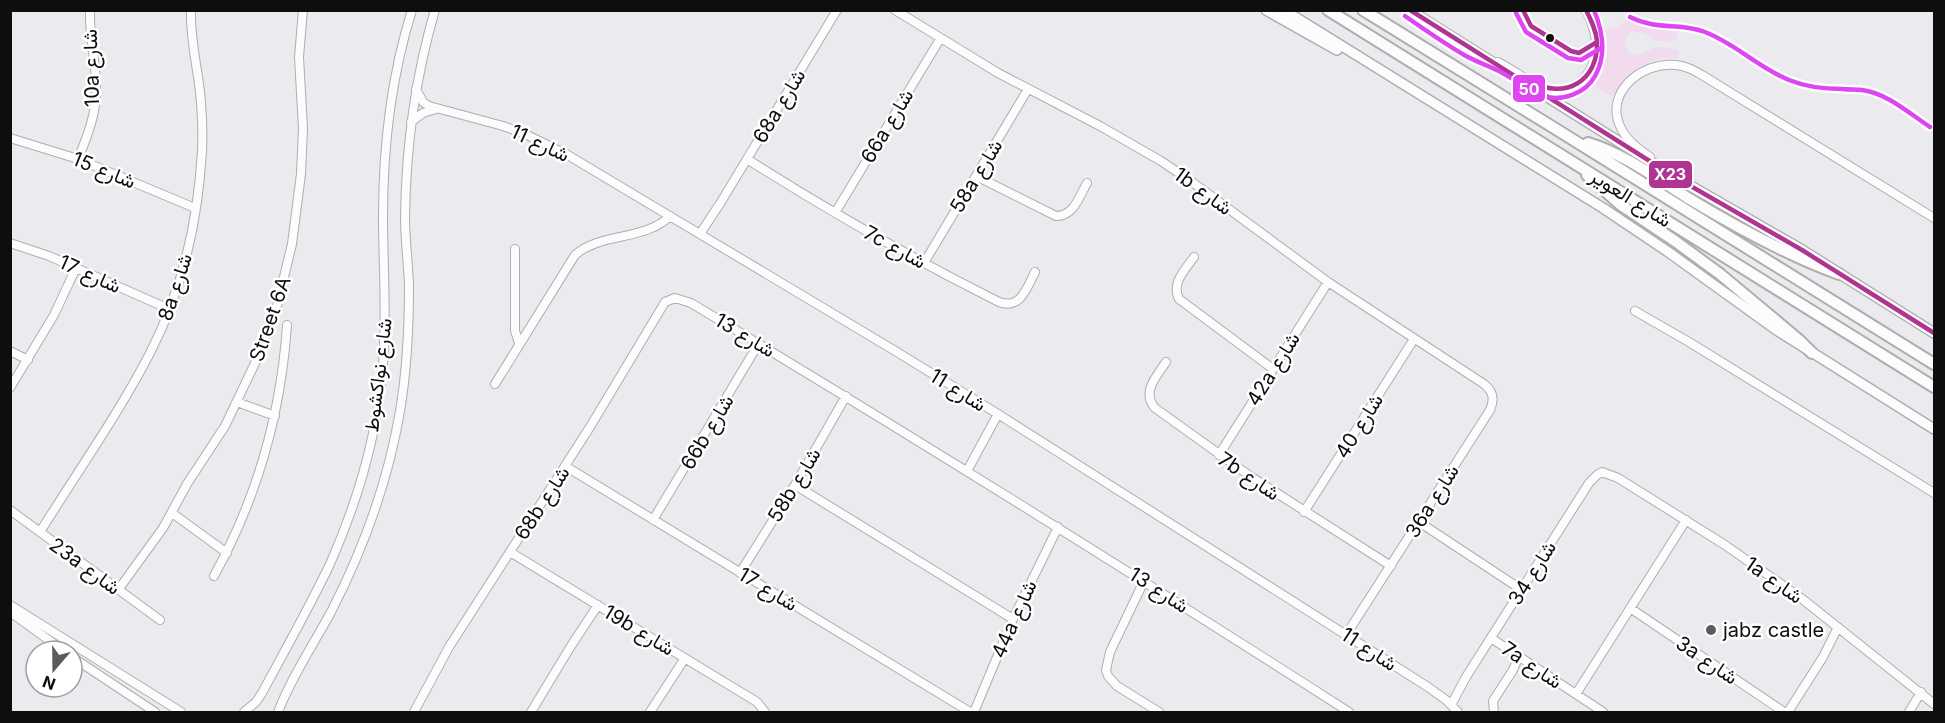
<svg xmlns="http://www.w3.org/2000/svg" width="1945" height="723" viewBox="0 0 1945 723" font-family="Inter,Vazirmatn,sans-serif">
	<rect width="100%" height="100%" fill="#ebeaee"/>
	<path fill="#f2daef" d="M1629,19L1653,28L1677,32L1676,40C1654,47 1651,31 1635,32C1622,33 1622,53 1634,55C1642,57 1645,51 1652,49C1661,45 1671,48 1679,51L1678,58C1645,55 1630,72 1612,96L1591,83C1602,66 1608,52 1603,31L1617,27Z"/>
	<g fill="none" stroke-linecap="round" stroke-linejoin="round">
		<defs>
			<path id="minor" d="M895,10L998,73L1100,126L1161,161L1192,182L1328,282L1484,384C1493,391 1495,399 1490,410L1346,635
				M1498,62C1514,70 1532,85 1548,89C1558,92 1571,90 1579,83C1602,64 1599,35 1586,10
				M416,89L423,102L429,106L503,126L525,134L566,154L892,349L998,414L1428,687L1446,700L1458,712
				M411,122L423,113L436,109
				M10,138L78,159L195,208
				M1650,157C1639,149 1627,141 1621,128C1603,93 1642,61 1676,65C1686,66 1693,70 1702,75L1934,218
				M78,159C88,135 97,112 96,86C96,61 89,36 90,10
				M747,159C829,211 913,259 999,302C1021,310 1027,287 1035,272
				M976,176L1056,216C1074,216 1079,197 1087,183
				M835,213L940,39
				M700,234L721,202L837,10
				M10,243L49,256L169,309
				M515,249V331L519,343
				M1194,257C1185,270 1171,283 1179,299L1273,369
				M924,263L1028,89
				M1635,311L1689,342L1934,493
				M10,351L28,360
				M1166,362C1157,376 1141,392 1155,408L1250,476L1391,566
				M495,384L575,255C601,232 645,241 670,216
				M10,388L54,315L76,268
				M237,402L275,416
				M1219,455L1328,282
				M565,466L970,712
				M967,471L998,414
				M795,485L1013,619
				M10,510L160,620
				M1304,512L1414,339
				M172,513L227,553
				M653,520L759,343
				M1419,522L1522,590
				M40,532C76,474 118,415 150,353C182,291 198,221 202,151C203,132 202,112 200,92C197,65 190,38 191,10
				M510,552L757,702L765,712
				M740,573L795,485L846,396
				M214,576C257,498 281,414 287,325
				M1144,581L1110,652L1106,670L1108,676L1117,686L1159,712
				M118,590L163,528L187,484L225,426L256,361L277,306L292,244L301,174L303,129L299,57L303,10
				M10,605L181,712
				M1630,608L1784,712
				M10,612L64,651
				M1491,638L1603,712
				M72,657L155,712
				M1576,694L1686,520
				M1451,705L1466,677L1589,483L1597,475L1602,472L1618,478L1725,545L1801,598L1934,704
				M244,712L256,702L262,693C285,650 309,608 330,564C358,501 378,431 383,363C387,314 383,266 383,217C383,148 391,77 412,10
				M278,712C291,678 313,645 331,612C364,548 388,482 400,411C407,370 409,327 409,285C408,262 405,239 405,217C406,146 415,78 435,10
				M414,712L449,647L590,427L665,302L675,298L691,303C912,436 1132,573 1349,712
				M531,712L571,646L598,605
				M650,712L685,658
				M974,712L1013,619L1058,527
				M1494,712L1493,701L1513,670L1519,656
				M1788,712L1823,657L1838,627
				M1909,712L1921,692"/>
			<path id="major" d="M1266,10L1337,50
				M1284,10L1603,208L1667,251L1778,331L1934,429
				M1409,10L1675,177L1802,250L1934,333"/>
			<path id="highway" d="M1328,10L1934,387
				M1363,10C1554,127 1744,247 1934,364
				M1588,143C1624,154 1656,178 1688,198C1736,227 1787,255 1839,274
				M1587,175L1621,205L1675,241L1720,274L1799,340L1812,353"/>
		</defs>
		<use href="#minor" stroke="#aeaeb0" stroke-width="10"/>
		<use href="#major" stroke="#aeaeb0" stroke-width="12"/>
		<use href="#highway" stroke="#aeaeb0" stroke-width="14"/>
		<use href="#minor" stroke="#fcfcfc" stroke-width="8"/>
		<use href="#major" stroke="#fcfcfc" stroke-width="9"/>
		<use href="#highway" stroke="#fcfcfc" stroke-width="10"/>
		<defs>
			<path id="bus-1" d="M1410,10L1675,177L1802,250L1934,333
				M1523,10L1531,26L1571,51L1579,53L1597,42
				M1531,81C1564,101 1599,81 1597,41C1596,30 1591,20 1586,10"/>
			<path id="bus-2" d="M1516,13L1526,32L1568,58L1581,60L1601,48
				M1405,16C1425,30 1445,44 1466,56C1477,62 1489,66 1499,71C1514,79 1528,90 1544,96C1562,102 1586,93 1595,76C1607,55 1603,32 1594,10
				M1630,17C1658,31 1680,22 1705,32C1736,44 1759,68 1789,80C1806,87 1825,89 1843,89C1849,90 1856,89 1862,90C1887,93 1910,114 1930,127"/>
		</defs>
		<use href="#bus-1" stroke="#fff" stroke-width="9"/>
		<use href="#bus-2" stroke="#fff" stroke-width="9"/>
		<use href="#bus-1" stroke="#b03593" stroke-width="4.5"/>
		<use href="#bus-2" stroke="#de46f2" stroke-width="4.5"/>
	</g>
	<circle fill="#0e0e0f" stroke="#fff" stroke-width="2" cx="1550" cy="38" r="5"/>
	<circle fill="#5b5b5d" stroke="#fff" stroke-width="2" cx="1711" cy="630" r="6"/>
	<g text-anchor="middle" stroke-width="5" stroke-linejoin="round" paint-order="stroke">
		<g font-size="20" fill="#0e0e0f" stroke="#fff">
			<text transform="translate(91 68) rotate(-92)" y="7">10a شارع</text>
			<text transform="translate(779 106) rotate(-59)" y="7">68a شارع</text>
			<text transform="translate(887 126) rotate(-59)" y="7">66a شارع</text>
			<text transform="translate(540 143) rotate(25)" y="7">شارع 11</text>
			<text transform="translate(104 170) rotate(22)" y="7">شارع 15</text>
			<text transform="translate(976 176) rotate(-59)" y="7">58a شارع</text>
			<text transform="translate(1203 191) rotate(36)" y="7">1b شارع</text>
			<text transform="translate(1631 198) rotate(32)" y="7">شارع العوير</text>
			<text transform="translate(895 247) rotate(29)" y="7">7c شارع</text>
			<text transform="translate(90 274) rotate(24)" y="7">شارع 17</text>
			<text transform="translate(175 287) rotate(-72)" y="7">8a شارع</text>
			<text transform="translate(270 319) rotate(-71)" y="7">Street 6A</text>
			<text transform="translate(745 335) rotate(31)" y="7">شارع 13</text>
			<text transform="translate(1273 369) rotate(-58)" y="7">42a شارع</text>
			<text transform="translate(378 375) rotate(-83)" y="7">شارع نواكشوط</text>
			<text transform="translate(958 390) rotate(32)" y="7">شارع 11</text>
			<text transform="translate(1359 426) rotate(-58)" y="7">شارع 40</text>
			<text transform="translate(707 432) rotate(-59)" y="7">66b شارع</text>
			<text transform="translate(1249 476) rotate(34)" y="7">7b شارع</text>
			<text transform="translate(794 485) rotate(-59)" y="7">58b شارع</text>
			<text transform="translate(1432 501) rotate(-58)" y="7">36a شارع</text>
			<text transform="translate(542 503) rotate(-57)" y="7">68b شارع</text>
			<text transform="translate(85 566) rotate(36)" y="7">23a شارع</text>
			<text transform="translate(1532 573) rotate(-58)" y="7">شارع 34</text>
			<text transform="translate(1774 580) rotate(35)" y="7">1a شارع</text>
			<text transform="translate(768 589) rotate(31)" y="7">شارع 17</text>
			<text transform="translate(1159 590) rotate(33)" y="7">شارع 13</text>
			<text transform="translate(1014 619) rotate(-66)" y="7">44a شارع</text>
			<text transform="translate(639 630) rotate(31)" y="7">19b شارع</text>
			<text transform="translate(1369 649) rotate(33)" y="7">شارع 11</text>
			<text transform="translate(1707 660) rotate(34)" y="7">3a شارع</text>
			<text transform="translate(1532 665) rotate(34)" y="7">7a شارع</text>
		</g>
		<g font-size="20" fill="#0e0e0f" stroke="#fff" text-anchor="start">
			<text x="1723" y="637">jabz castle</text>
		</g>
	</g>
	<g stroke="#fff" stroke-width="2">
		<rect x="1512" y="74" width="34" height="29" rx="6" fill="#de46f2"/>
		<rect x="1648" y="160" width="45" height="29" rx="6" fill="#b03593"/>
	</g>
	<g font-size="16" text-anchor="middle" font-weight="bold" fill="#fff">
		<text x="1529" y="95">50</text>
		<text x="1670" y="180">X23</text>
	</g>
	<rect width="1945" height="723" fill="none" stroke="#0e0e0f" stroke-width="24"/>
	<g transform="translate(54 669) rotate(200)"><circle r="28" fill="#ffffff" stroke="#9f9f9f" stroke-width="1.5"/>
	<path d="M0-4.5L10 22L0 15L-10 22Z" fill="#5b5b5d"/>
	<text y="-9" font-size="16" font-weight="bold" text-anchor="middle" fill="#0e0e0f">N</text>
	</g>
</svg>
